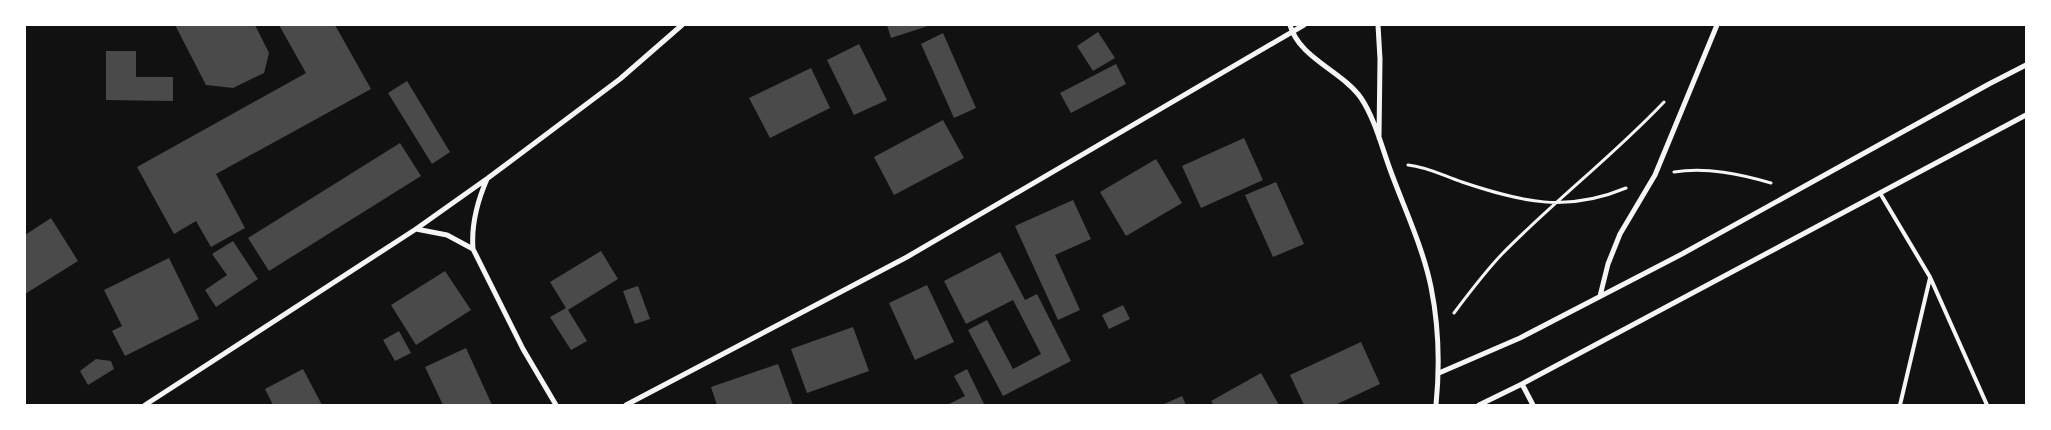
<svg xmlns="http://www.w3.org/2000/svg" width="2051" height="430" viewBox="0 0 2051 430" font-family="'DejaVu Sans',sans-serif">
	<rect width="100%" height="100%" fill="#111"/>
	<path fill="#4a4a4a" d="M175,25H255L269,53L264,73L233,88L206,85Z
		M279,25H335L371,89L216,174L245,228L211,247L196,221L174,234L137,167L306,73Z
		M887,25H931L891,38Z
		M1098,32L1115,58L1093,71L1077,46Z
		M943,33L976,108L954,118L921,44Z
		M859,44L887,100L854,115L827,60Z
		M106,51H136V77H173V101L106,100Z
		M1116,64L1126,84L1071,113L1060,93Z
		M811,68L830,108L770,138L749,98Z
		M407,81L450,152L432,164L388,93Z
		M943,120L964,158L894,195L874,157Z
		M1244,138L1263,180L1201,208L1182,166Z
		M400,143L421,176L269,271L248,238Z
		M1156,159L1182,203L1126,236L1100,192Z
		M1276,182L1304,244L1273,257L1245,195Z
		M1073,200L1091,239L1055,255L1080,310L1058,320L1015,226Z
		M51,218L78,261L25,294V235Z
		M233,241L258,279L216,307L205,290L227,275L212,254Z
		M601,251L618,279L568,310L587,341L571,350L550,317L566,308L550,282Z
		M1000,252L1025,300L1037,294L1071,361L1003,396L968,330L987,320L1013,369L1041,354L1013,300L966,324L944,281Z
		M169,258L199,319L125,356L112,331L122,326L104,290Z
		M445,271L471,310L416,345L391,305Z
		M927,285L954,342L915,360L889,303Z
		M638,286L650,319L635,324L623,291Z
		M1123,305L1130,319L1109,329L1102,315Z
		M853,327L869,371L807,393L791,349Z
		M399,331L411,353L395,361L383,340Z
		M1361,342L1380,384L1335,405H1304L1290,375Z
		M466,348L492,405H443L425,367Z
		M96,359L111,361L114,369L88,385L80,371Z
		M778,364L793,405H717L711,387Z
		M303,369L322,405H273L265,389Z
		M967,369L984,404L947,405L965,396L954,376Z
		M1261,373L1279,405H1214L1211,401Z
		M1182,396L1186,405H1162Z"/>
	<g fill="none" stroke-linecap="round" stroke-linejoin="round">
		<path stroke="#f5f5f5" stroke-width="3" d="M1408,165C1428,167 1444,176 1462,182C1522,202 1566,213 1626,188
			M1674,172C1707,167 1740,174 1771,183
			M1454,313C1469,293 1484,273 1502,254C1554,201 1613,156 1664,102"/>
		<path stroke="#f5f5f5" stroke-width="4" d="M1880,193L1930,277L1987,405
			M1900,405L1930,278"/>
		<path stroke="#f5f5f5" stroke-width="5" d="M1290,25C1299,58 1342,71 1361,98C1375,119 1382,148 1391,172C1405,210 1423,248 1431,287C1439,327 1440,365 1436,405
			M1378,25L1380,59L1379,138
			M487,179C477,202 471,224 473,249L523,349L556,405
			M416,229L447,235L473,249
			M1600,296L1608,264L1620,234L1655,175L1717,25
			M1439,373L1520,338L1682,254L1989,84L2026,65
			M1522,384L1533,405
			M145,405L416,229L488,178L620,79L682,25
			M626,405L907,257L1304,25
			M1479,405L1522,384L2026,115"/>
	</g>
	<rect width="2051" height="430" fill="none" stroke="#ffffff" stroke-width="52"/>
</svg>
